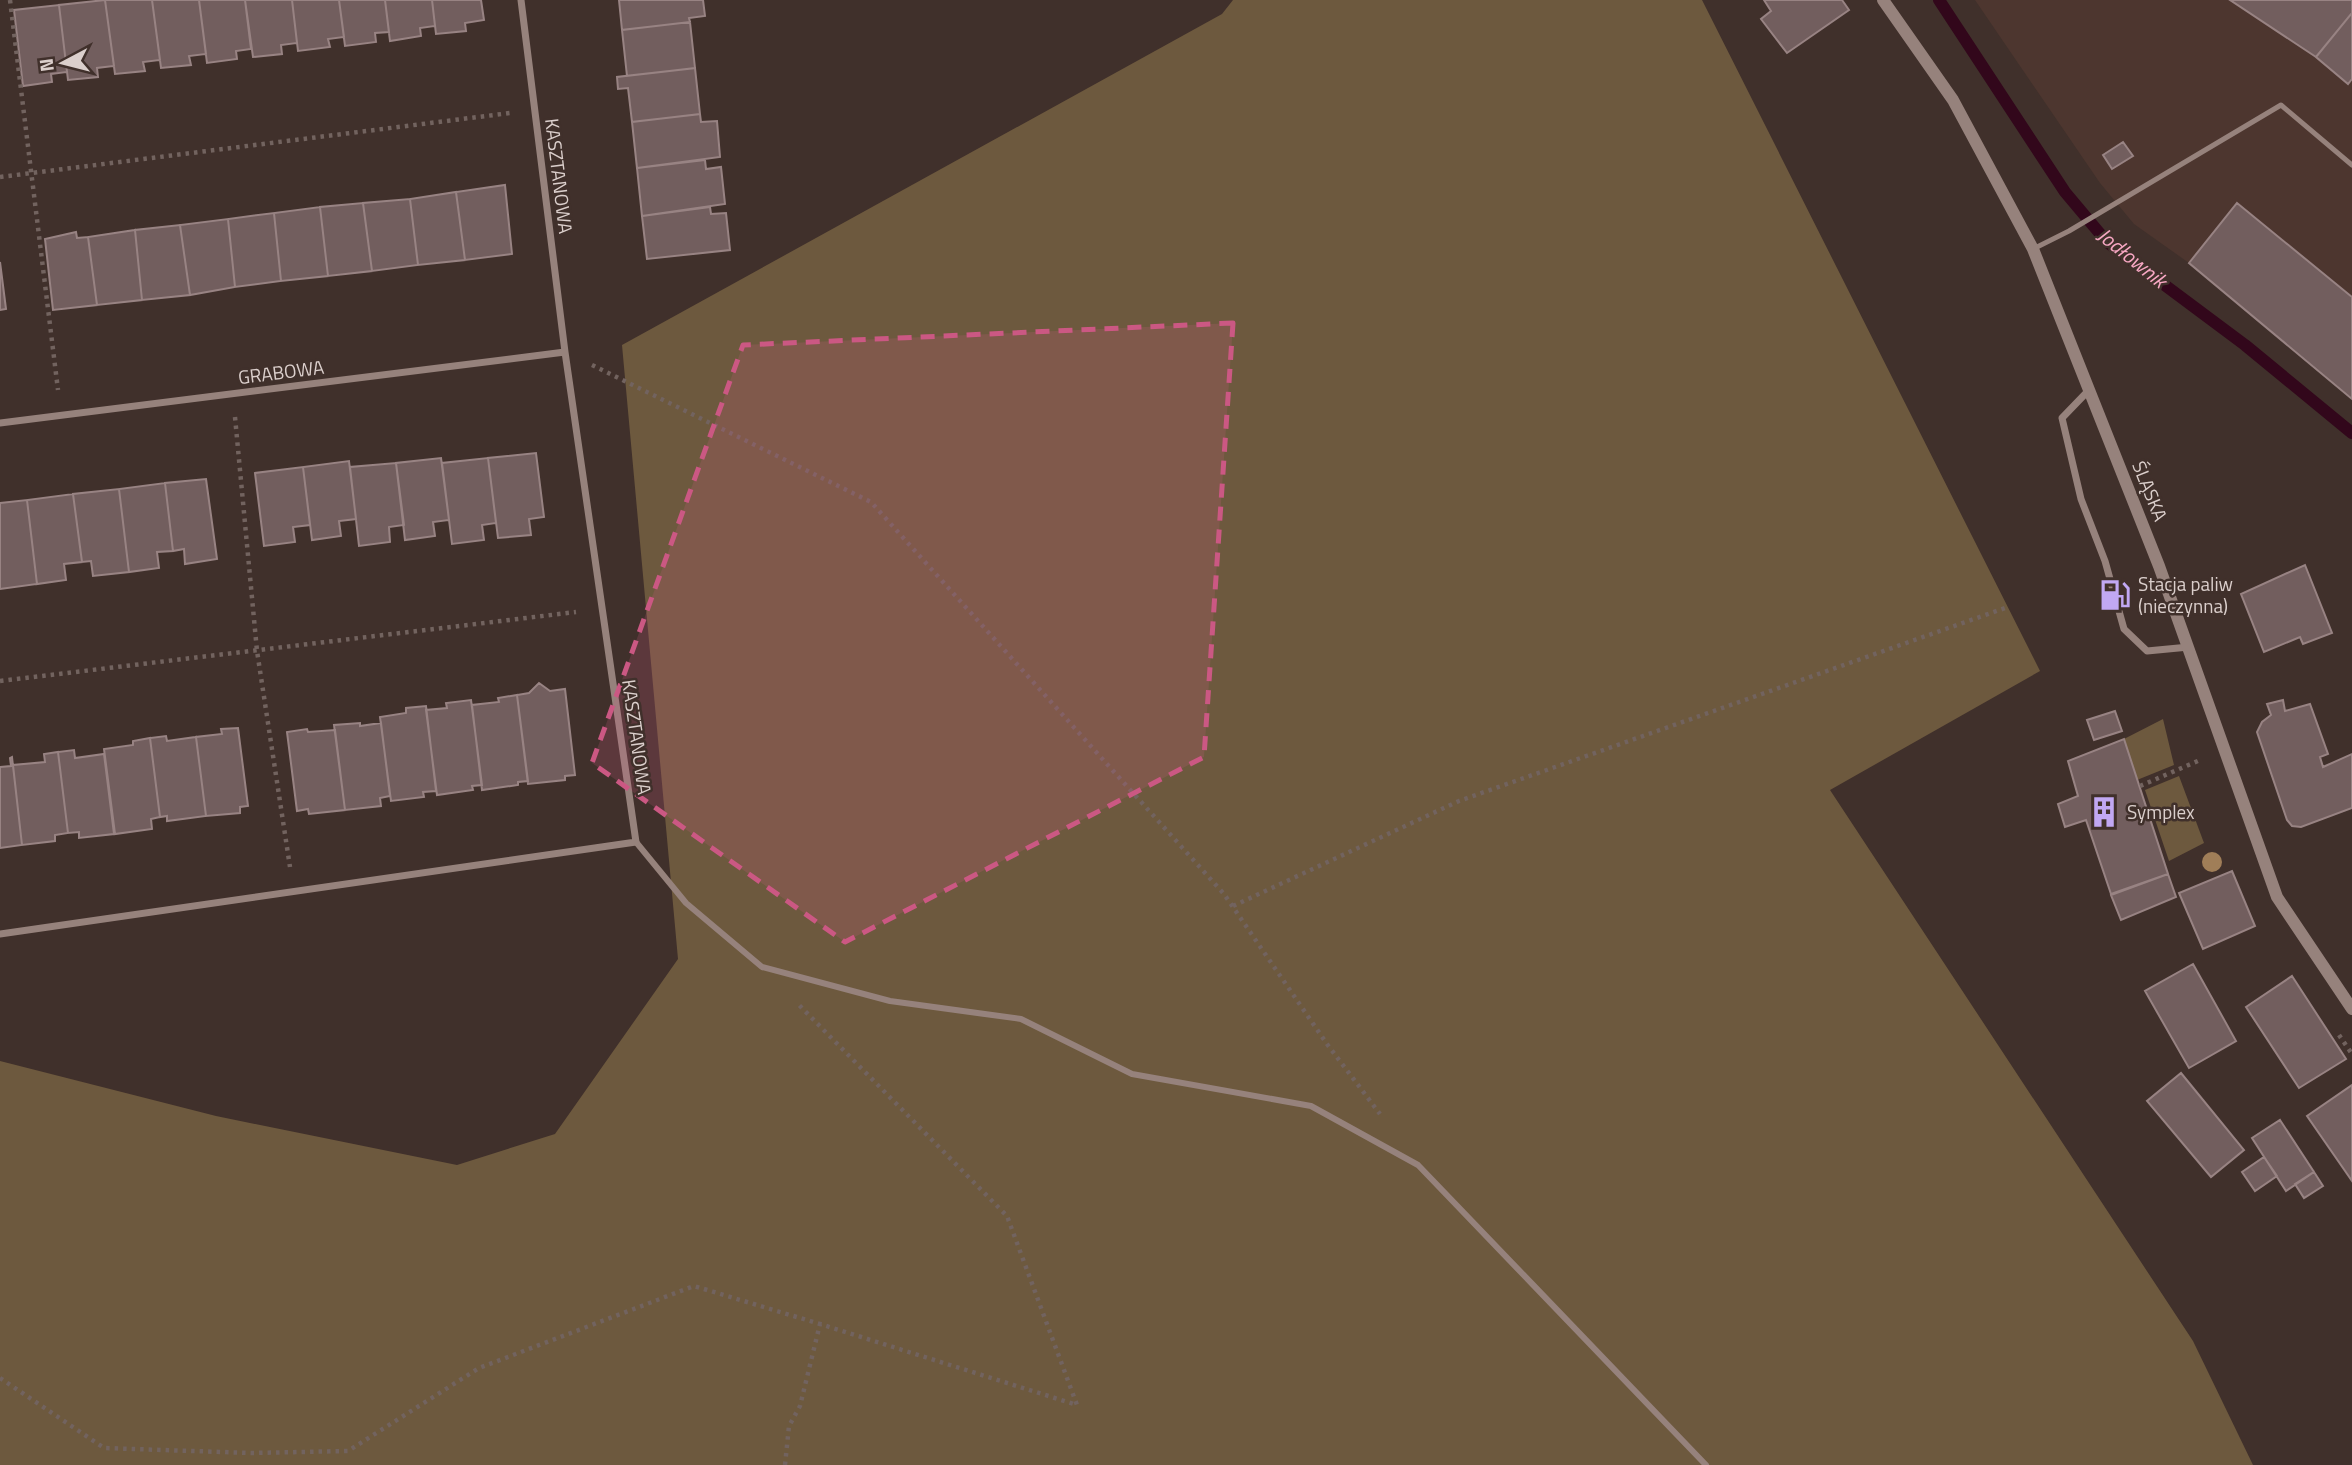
<svg xmlns="http://www.w3.org/2000/svg" width="2352" height="1465" viewBox="0 0 2352 1465" font-family="'Titillium Web',sans-serif">
	<rect width="100%" height="100%" fill="#40302b"/>
	<path fill="#4d362f" d="M1975,0H2352V399L2189,263L2134,224L2100,183Z"/>
	<path fill="#6d593e" d="M1233,0H1702L2040,671L1830,790L2193,1341L2253,1465H0V1061L216,1116L457,1165L555,1134L678,959L622,345L1222,14Z
		M2163,719L2174,765L2137,780L2124,739Z
		M2179,776L2204,843L2169,861L2145,790Z"/>
	<g fill="none" stroke-linecap="round" stroke-linejoin="round">
		<path stroke="#32071b" stroke-width="12" d="M1939,0L2065,192L2107,242L2245,345L2352,433"/>
	</g>
	<path fill="#725e5e" stroke="#988383" stroke-width="2" d="M105,0H152L160,60L143,62L145,71L115,74Z
		M105,0L114,66L97,68L98,77L68,80L59,5Z
		M152,0H199L206,54L189,56L191,65L161,68Z
		M199,0H245L251,49L236,51L237,59L207,63Z
		M245,0H292L297,43L281,45L282,54L253,57Z
		M292,0H339L344,37L328,39L330,47L298,51Z
		M339,0H385L389,32L375,33L376,42L345,46Z
		M385,0H432L435,26L420,28L421,36L390,41Z
		M432,0H481L484,20L465,23L466,31L436,34Z
		M619,0H703L705,16L689,18L690,22L622,30Z
		M1764,0H1842L1849,10L1787,53L1761,19L1771,11Z
		M2230,0H2352V13L2316,57Z
		M59,5L67,72L51,74L52,82L23,86L14,10Z
		M2352,13V79L2348,84L2316,57Z
		M690,22L695,68L627,76L622,30Z
		M695,68L700,114L632,122L628,88L618,89L617,77Z
		M700,114L701,122L717,121L720,157L637,168L632,122Z
		M2123,142L2133,156L2112,169L2103,155Z
		M705,160L706,169L721,167L725,204L642,216L637,168Z
		M505,185L512,254L465,260L456,192Z
		M456,192L465,260L418,265L410,199Z
		M410,199L418,265L372,271L363,203Z
		M363,203L372,271L328,276L320,207Z
		M2237,203L2352,297V399L2189,263Z
		M320,207L328,276L281,281L274,213Z
		M710,207L711,214L726,213L730,250L647,259L642,216Z
		M274,213L281,281L235,287L228,219Z
		M228,219L235,287L190,295L180,225Z
		M180,225L190,295L142,300L135,230Z
		M135,230L142,300L97,305L88,237Z
		M76,232L77,238L88,237L97,305L53,310L45,239Z
		M0,262L6,309L0,310Z
		M536,453L544,517L529,519L531,535L498,538L488,458Z
		M441,458L449,520L433,522L435,536L405,540L396,463Z
		M488,458L496,523L482,525L484,540L452,544L442,463Z
		M349,461L356,519L339,521L341,536L312,540L303,467Z
		M396,463L404,525L389,527L390,542L359,546L350,467Z
		M303,467L310,525L293,527L295,542L264,546L255,473Z
		M206,479L217,559L185,564L184,549L173,551L165,483Z
		M165,483L173,551L157,552L159,568L129,572L119,489Z
		M119,489L129,572L93,576L91,561L82,562L73,494Z
		M73,494L82,562L64,564L66,580L37,584L27,500Z
		M27,500L37,584L0,589V503Z
		M2305,565L2332,633L2303,644L2300,637L2264,652L2241,594Z
		M539,683L550,691L565,689L575,775L565,776V780L528,784L517,695L529,693Z
		M517,695L528,781L518,782V785L482,790L472,705L499,702L498,698Z
		M471,700L482,785L472,786L473,790L437,795L426,710L447,708L446,703Z
		M2283,700L2285,711L2310,704L2328,754L2320,757L2323,767L2352,754V808L2301,827L2292,826L2287,820L2257,732L2262,722L2271,715L2267,704Z
		M426,706L436,791L423,792L424,797L391,801L380,717L406,713V708Z
		M2115,711L2122,731L2094,740L2087,720Z
		M360,723V726L381,723L390,796L380,798L381,806L345,810L334,725Z
		M238,728L248,806L240,807V813L206,816L196,737L222,734L221,729Z
		M307,729L308,732L335,730L345,810L309,814L308,809L297,811L287,732Z
		M166,736L167,741L196,737L206,816L167,821V816L160,817L150,738Z
		M150,738L160,817L151,819L152,829L115,834L104,749L133,745V741Z
		M2124,739L2168,874L2111,894L2086,820L2065,827L2058,804L2078,796L2068,761Z
		M74,750L75,758L104,754L114,834L79,838V832L68,833L58,752Z
		M58,752L68,833L55,835V841L22,845L13,765L45,762L44,754Z
		M12,757L22,845L0,848V767L11,766L10,758Z
		M2232,871L2255,926L2203,949L2179,893Z
		M2168,874L2176,897L2121,920L2111,895Z
		M2193,964L2236,1041L2189,1068L2145,991Z
		M2292,976L2346,1059L2299,1088L2246,1007Z
		M2181,1073L2244,1150L2211,1177L2147,1101Z
		M2352,1085V1181L2307,1116Z
		M2280,1120L2314,1172L2286,1191L2252,1138Z
		M2264,1157L2277,1176L2255,1191L2242,1172Z
		M2314,1172L2323,1186L2304,1198L2295,1184Z"/>
	<g fill="none" stroke-linecap="round" stroke-linejoin="round">
		<path stroke="#72635f" stroke-width="4.5" stroke-dasharray="3.5 5" stroke-linecap="butt" d="M10,0L58,390
			M0,177L510,113
			M592,365L871,502L1224,894L1327,1044L1380,1114
			M235,417L257,651L290,867
			M0,681L576,612
			M2140,786L2200,760
			M1233,906L1459,801L2008,607
			M2339,1035L2352,1054
			M0,1378L104,1448L251,1453L348,1451L479,1368L694,1286L820,1324
			M785,1465L789,1426L800,1406L820,1324L1077,1405L1007,1216L797,1003"/>
		<path stroke="#96827c" stroke-width="5" d="M2033,249L2069,231L2281,105L2352,165"/>
		<path stroke="#96827c" stroke-width="6" d="M636,842L686,903L762,967L890,1001L1021,1019L1132,1074L1311,1106L1418,1165L1706,1465"/>
		<path stroke="#96827c" stroke-width="7" d="M2089,390L2062,418L2081,499L2105,561L2124,629L2147,651L2189,647
			M0,423L565,352
			M0,934L636,842L565,352L521,0"/>
		<path stroke="#96827c" stroke-width="12" d="M1883,0L1953,100L2033,249L2159,566L2277,897L2352,1009"/>
	</g>
	<circle fill="#a07e58" cx="2212" cy="862" r="10"/>
	<path fill="#cb5883" fill-opacity="0.2" stroke="#cb5883" stroke-width="5" stroke-dasharray="14 9" stroke-linejoin="round" d="M1233,323L1204,757L845,942L592,763L743,345Z"/>
	<defs>
		<symbol id="fuel-bare" viewBox="-9 -9 18 18"><path d="M-5.5-6h7V0h2V4h1.3V-2.5L3-4.5l.8-.8L6-3V5H2.5V1h-1V6h-7ZM-4.2-4.7v3.2H.2V-4.7Z" fill="#c1a8f3" stroke="#40302b" stroke-width="2.5" paint-order="stroke"/></symbol>
		<symbol id="building-bare" viewBox="-9 -9 18 18"><path d="M-4-6H4V6H1V3H-1V6H-4ZM-2.5-4.3h1.7v1.8h-1.7ZM.8-4.3h1.7v1.8H.8ZM-2.5-1h1.7V.8h-1.7ZM.8-1h1.7V.8H.8Z" fill="#c1a8f3" stroke="#40302b" stroke-width="2.5" paint-order="stroke"/></symbol>
	</defs>
	<g fill-rule="evenodd">
		<use href="#fuel-bare" x="2093" y="573" width="44" height="44"/>
		<use href="#building-bare" x="2082" y="790" width="44" height="44"/>
	</g>
	<g text-anchor="middle" stroke-width="5" stroke-linejoin="round" paint-order="stroke">
		<g font-size="19" fill="#dbcfcc" stroke="#40302b">
			<text transform="translate(559 176) rotate(83)" y="7">KASZTANOWA</text>
			<text transform="translate(281 372) rotate(-7)" y="7">GRABOWA</text>
			<text transform="translate(2150 491) rotate(68)" y="7">ŚLĄSKA</text>
			<text transform="translate(637 737) rotate(82)" y="7">KASZTANOWA</text>
		</g>
		<g font-size="19" fill="#dbcfcc" stroke="#40302b" text-anchor="start">
			<text x="2138" y="591">Stacja paliw<tspan x="2138" dy="22">(nieczynna)</tspan></text>
			<text x="2127" y="819">Symplex</text>
		</g>
		<g font-size="21" font-style="italic" fill="#f7a7c3" stroke="#40302b">
			<text transform="translate(2132 258) rotate(39)" y="7">Jodłownik</text>
		</g>
	</g>
	<g transform="translate(63 63) rotate(263)" stroke="#40302b" stroke-width="5" paint-order="stroke">
	<path d="M0-5L12 26L0 18L-12 26Z" fill="#dbcfcc"/>
	<text y="-10" font-size="19" font-weight="bold" text-anchor="middle" fill="#dbcfcc">N</text>
	</g>
</svg>
